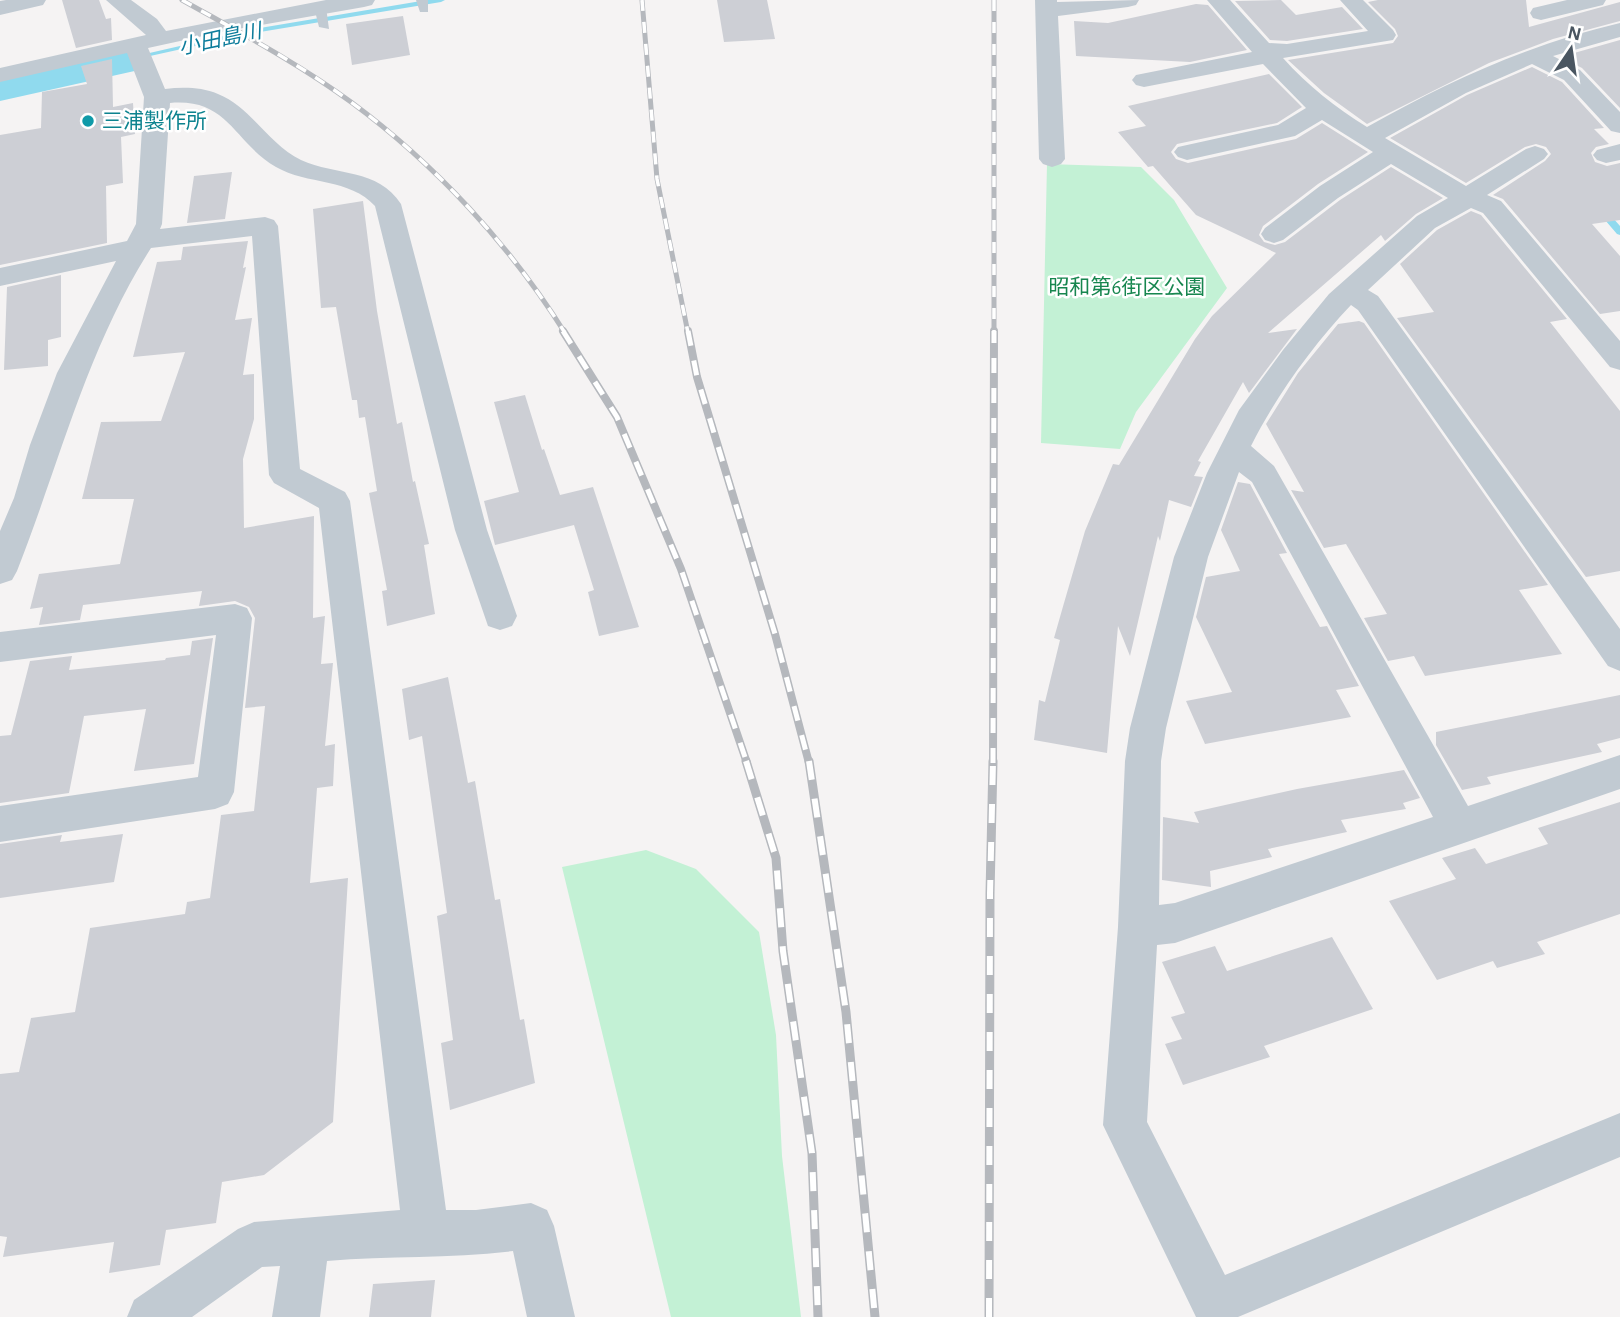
<svg xmlns="http://www.w3.org/2000/svg" width="1620" height="1317" viewBox="0 0 1620 1317" font-family="'Alegreya Sans','Noto Sans JP',sans-serif">
	<rect width="100%" height="100%" fill="#f5f3f3"/>
	<path fill="#c3f1d5" d="M1047,164L1141,167L1174,200L1227,288L1136,412L1120,449L1041,443Z
		M646,850L696,869L759,932L776,1035L782,1156L801,1317H671L562,867Z"/>
	<g fill="none" stroke-linecap="round" stroke-linejoin="round">
		<path fill="#90daee" fill-rule="evenodd" d="M427,0H445L441,2L254,33L123,62L119,60L254,29Z
			M1602,208L1605,209L1620,226V235L1617,234L1599,213L1597,211Z"/>
		<path fill="#90daee" fill-rule="evenodd" d="M123,46L139,50L146,60L139,70L0,101V73Z"/>
	</g>
	<path fill="#cdcfd5" d="M62,0H99L106,19L111,18L112,40L76,48Z
		M717,0H767L775,39L724,42Z
		M1281,0L1296,15L1342,7L1363,29L1287,41L1270,40L1235,1Z
		M1378,0H1526L1529,27L1620,2V21L1553,39L1489,63L1367,124L1324,93L1288,60L1393,43L1398,36L1395,29L1368,2Z
		M1196,4L1208,5L1247,50L1190,62L1076,56L1074,21L1108,23Z
		M403,16L410,55L352,65L346,24Z
		M1620,40V108L1582,68L1560,57Z
		M112,59L113,107L133,103L135,134L121,137L123,183L106,186L107,243L0,265V135L41,128L42,92L87,84L81,66Z
		M1532,67L1562,82L1604,128L1594,129L1609,144L1596,147L1591,153L1595,162L1607,166L1620,163V220L1592,224L1620,256V311L1600,314L1503,199L1493,195L1545,161L1551,154L1546,147L1536,144L1525,147L1466,183L1390,138L1467,95Z
		M1269,74L1302,107L1277,123L1177,144L1171,152L1176,159L1188,163L1296,139L1322,123L1368,152L1318,184L1263,226L1259,235L1264,242L1275,245L1285,242L1340,200L1391,167L1443,198L1416,214L1385,241L1381,235L1268,333L1297,329L1249,393L1243,382L1198,461L1201,462L1194,476L1203,477L1191,507L1169,500L1160,541L1158,536L1130,656L1118,626L1107,753L1034,740L1039,700L1045,702L1060,640L1054,638L1064,603L1085,531L1113,464L1119,465L1195,339L1212,316L1276,253L1196,215L1153,166L1148,167L1118,132L1146,126L1128,106Z
		M232,172L225,219L187,223L194,176Z
		M363,201L377,311L397,424L402,422L413,482L415,481L429,544L424,545L435,614L387,626L382,591L387,590L369,493L377,491L365,417L359,418L357,400H352L336,307L321,308L313,209Z
		M1471,211L1481,215L1567,319L1550,322L1620,411V571L1586,577L1397,318L1434,312L1400,264L1437,230Z
		M248,241L243,268L246,267L235,320L252,318L243,375L254,374V419L243,459L244,528L314,516L313,618L325,616L321,664L333,663L325,746L335,744L333,786L317,788L310,883L348,878L333,1122L264,1175L222,1182L216,1223L166,1230L160,1265L109,1273L114,1242L3,1257L7,1237L0,1236V1074L19,1072L31,1018L75,1012L90,928L185,914L187,902L210,898L221,815L254,811L265,706L245,708L255,618L249,607L235,601L199,606L202,591L83,605L80,620L39,625L43,607L30,609L39,574L120,564L134,499H82L101,422L161,421L185,352L133,357L157,262L181,260L183,247Z
		M61,275V337L48,340V366L4,370L7,287Z
		M1359,321L1364,323L1548,585L1519,590L1562,654L1425,676L1414,656L1388,661L1364,618L1387,614L1346,544L1324,548L1291,490L1304,492L1266,424L1298,373L1338,324Z
		M525,395L542,450L544,449L560,495L593,487L639,627L599,636L588,592L594,590L574,525L495,545L484,501L519,492L494,402Z
		M1238,482L1250,484L1287,553L1279,554L1320,627L1327,626L1359,686L1336,690L1351,717L1205,744L1186,701L1232,692L1196,617L1206,577L1240,571L1221,530Z
		M213,638L194,764L134,771L146,709L84,716L69,793L0,803V736L11,735L30,661L72,656L69,670L165,660L166,658L190,655L192,641Z
		M448,677L468,783L475,781L495,900L500,899L520,1020L524,1019L535,1083L450,1110L441,1043L453,1040L437,916L447,913L422,736L409,740L402,689Z
		M1620,695V738L1597,744L1602,752L1487,777L1491,784L1462,790L1436,745V732Z
		M1404,770L1420,798L1403,803L1406,809L1341,820L1347,832L1268,849L1272,857L1210,871L1211,887L1162,880L1163,817L1199,823L1194,812L1297,789Z
		M1620,802V914L1537,942L1545,954L1497,968L1493,961L1437,980L1389,901L1456,879L1442,858L1475,848L1486,864L1548,844L1538,828Z
		M123,834L114,882L0,898V844L62,835L60,842Z
		M1332,937L1373,1009L1264,1046L1270,1057L1183,1085L1165,1044L1182,1039L1171,1017L1185,1013L1162,962L1215,946L1227,971Z
		M435,1280L431,1317H369L373,1284Z"/>
	<g fill="none" stroke-linecap="round" stroke-linejoin="round">
		<path fill="#c1cad2" fill-rule="evenodd" d="M416,0H428V12H420Z
			M320,4L326,7L329,29L319,27L314,7Z"/>
		<path fill="#c1cad2" fill-rule="evenodd" d="M6,0H46L43,5L0,15V1Z
			M106,0H131L157,19L166,31L326,0H375L372,5L364,7L226,31L148,48L165,89C183,87 201,87 218,94C251,107 268,144 301,160C336,176 378,168 401,204L487,530L517,616L512,626L500,630L488,626L455,530L375,206C350,178 307,185 276,167C233,142 229,98 170,103L162,224L160,229L265,217L274,220L278,226L300,469L345,492L350,501L446,1210H476L531,1203L547,1210L554,1226L575,1317H527L513,1251C451,1259 390,1255 327,1261L320,1317H272L280,1266L262,1267L192,1317H127L134,1300L238,1229L254,1222L400,1210L319,508L274,483L269,475L252,236L151,248C87,348 60,462 17,571L12,580L0,584V531L14,498L30,445L57,373L116,261L0,286V268L127,241L136,224L144,97L127,53L0,82V68L146,35Z
			M1035,0H1057V2L1139,0L1136,5L1128,7L1058,16L1065,159L1061,164L1052,167L1043,164L1039,159Z
			M1207,0H1230L1269,43L1287,44L1368,31L1340,0H1363L1393,30L1396,35L1393,40L1283,58C1308,86 1335,107 1367,127C1448,81 1530,44 1620,23V37L1553,56L1580,70L1620,112V133L1611,131L1564,80L1532,64L1466,93L1385,138L1466,186L1526,149L1535,146L1544,149L1548,154L1544,159L1487,195L1501,201L1620,341V370L1610,367L1483,213L1471,208L1435,228L1368,290L1378,296L1620,629V671L1608,666L1358,310L1351,305C1313,345 1276,396 1251,446L1274,466L1468,806L1620,755V789L1175,943L1157,945L1147,1122L1225,1275L1620,1113V1157L1238,1317H1196L1103,1125L1118,927L1125,761L1130,728L1174,557L1207,473L1239,410L1283,350L1329,294L1417,216L1448,198L1391,164L1338,198L1283,240L1274,243L1265,240L1261,234L1265,228L1320,186L1373,152L1322,120L1295,136L1187,160L1178,157L1174,152L1178,147L1278,125L1306,108L1263,64L1144,87L1136,85L1132,80L1136,75L1252,52ZM1239,472L1252,482L1433,817L1175,903L1159,905L1161,761L1166,728L1208,557Z
			M1567,0H1606L1603,5L1541,20L1533,18L1530,13L1533,8Z
			M1620,144V160L1606,163L1597,160L1593,155L1597,150Z
			M235,604L247,608L252,618L234,792L228,804L215,809L0,842V806L198,777L216,635L0,662V632Z"/>
		<defs>
			<path id="rail-far2" d="M182,0C239,32 298,63 351,102C435,164 510,245 565,333
				M642,0L657,179L688,333
				M994,0V333"/>
			<path id="rail-far1" d="M563,331L617,417L681,569L747,763
				M688,331L697,377L775,634L809,763
				M993,763L994,331"/>
			<path id="rail" d="M746,761L776,858L783,951L812,1153L818,1317
				M809,761L846,1012L875,1317
				M989,1317L990,894L993,761"/>
		</defs>
		<use href="#rail-far2" stroke="#b5b8bd" stroke-width="5"/>
		<use href="#rail-far1" stroke="#b5b8bd" stroke-width="8"/>
		<use href="#rail" stroke="#b5b8bd" stroke-width="9"/>
		<use href="#rail-far2" stroke="#fff" stroke-width="3.5" stroke-dasharray="11" stroke-linecap="butt"/>
		<use href="#rail-far1" stroke="#fff" stroke-width="5" stroke-dasharray="15" stroke-linecap="butt"/>
		<use href="#rail" stroke="#fff" stroke-width="6" stroke-dasharray="19" stroke-linecap="butt"/>
	</g>
	<circle fill="#0f9aa8" stroke="#fff" stroke-width="2.5" cx="88" cy="121" r="7"/>
	<g text-anchor="middle" stroke-width="5" stroke-linejoin="round" paint-order="stroke">
		<g font-size="21" font-style="italic" fill="#0c7c9b" stroke="#fff">
			<text transform="translate(220 39) rotate(-12)" y="7">小田島川</text>
		</g>
		<g font-size="21" fill="#0d838f" stroke="#fff" text-anchor="start">
			<text x="102" y="128">三浦製作所</text>
		</g>
		<g font-size="21" fill="#17864f" stroke="#fff">
			<text x="1127" y="294">昭和第6街区公園</text>
		</g>
	</g>
	<g transform="translate(1571 49) rotate(13)" stroke="#ffffff" stroke-width="5" paint-order="stroke">
	<path d="M0-5L12 26L0 18L-12 26Z" fill="#4a5661"/>
	<text y="-10" font-size="19" font-weight="bold" text-anchor="middle" fill="#4a5661">N</text>
	</g>
</svg>
